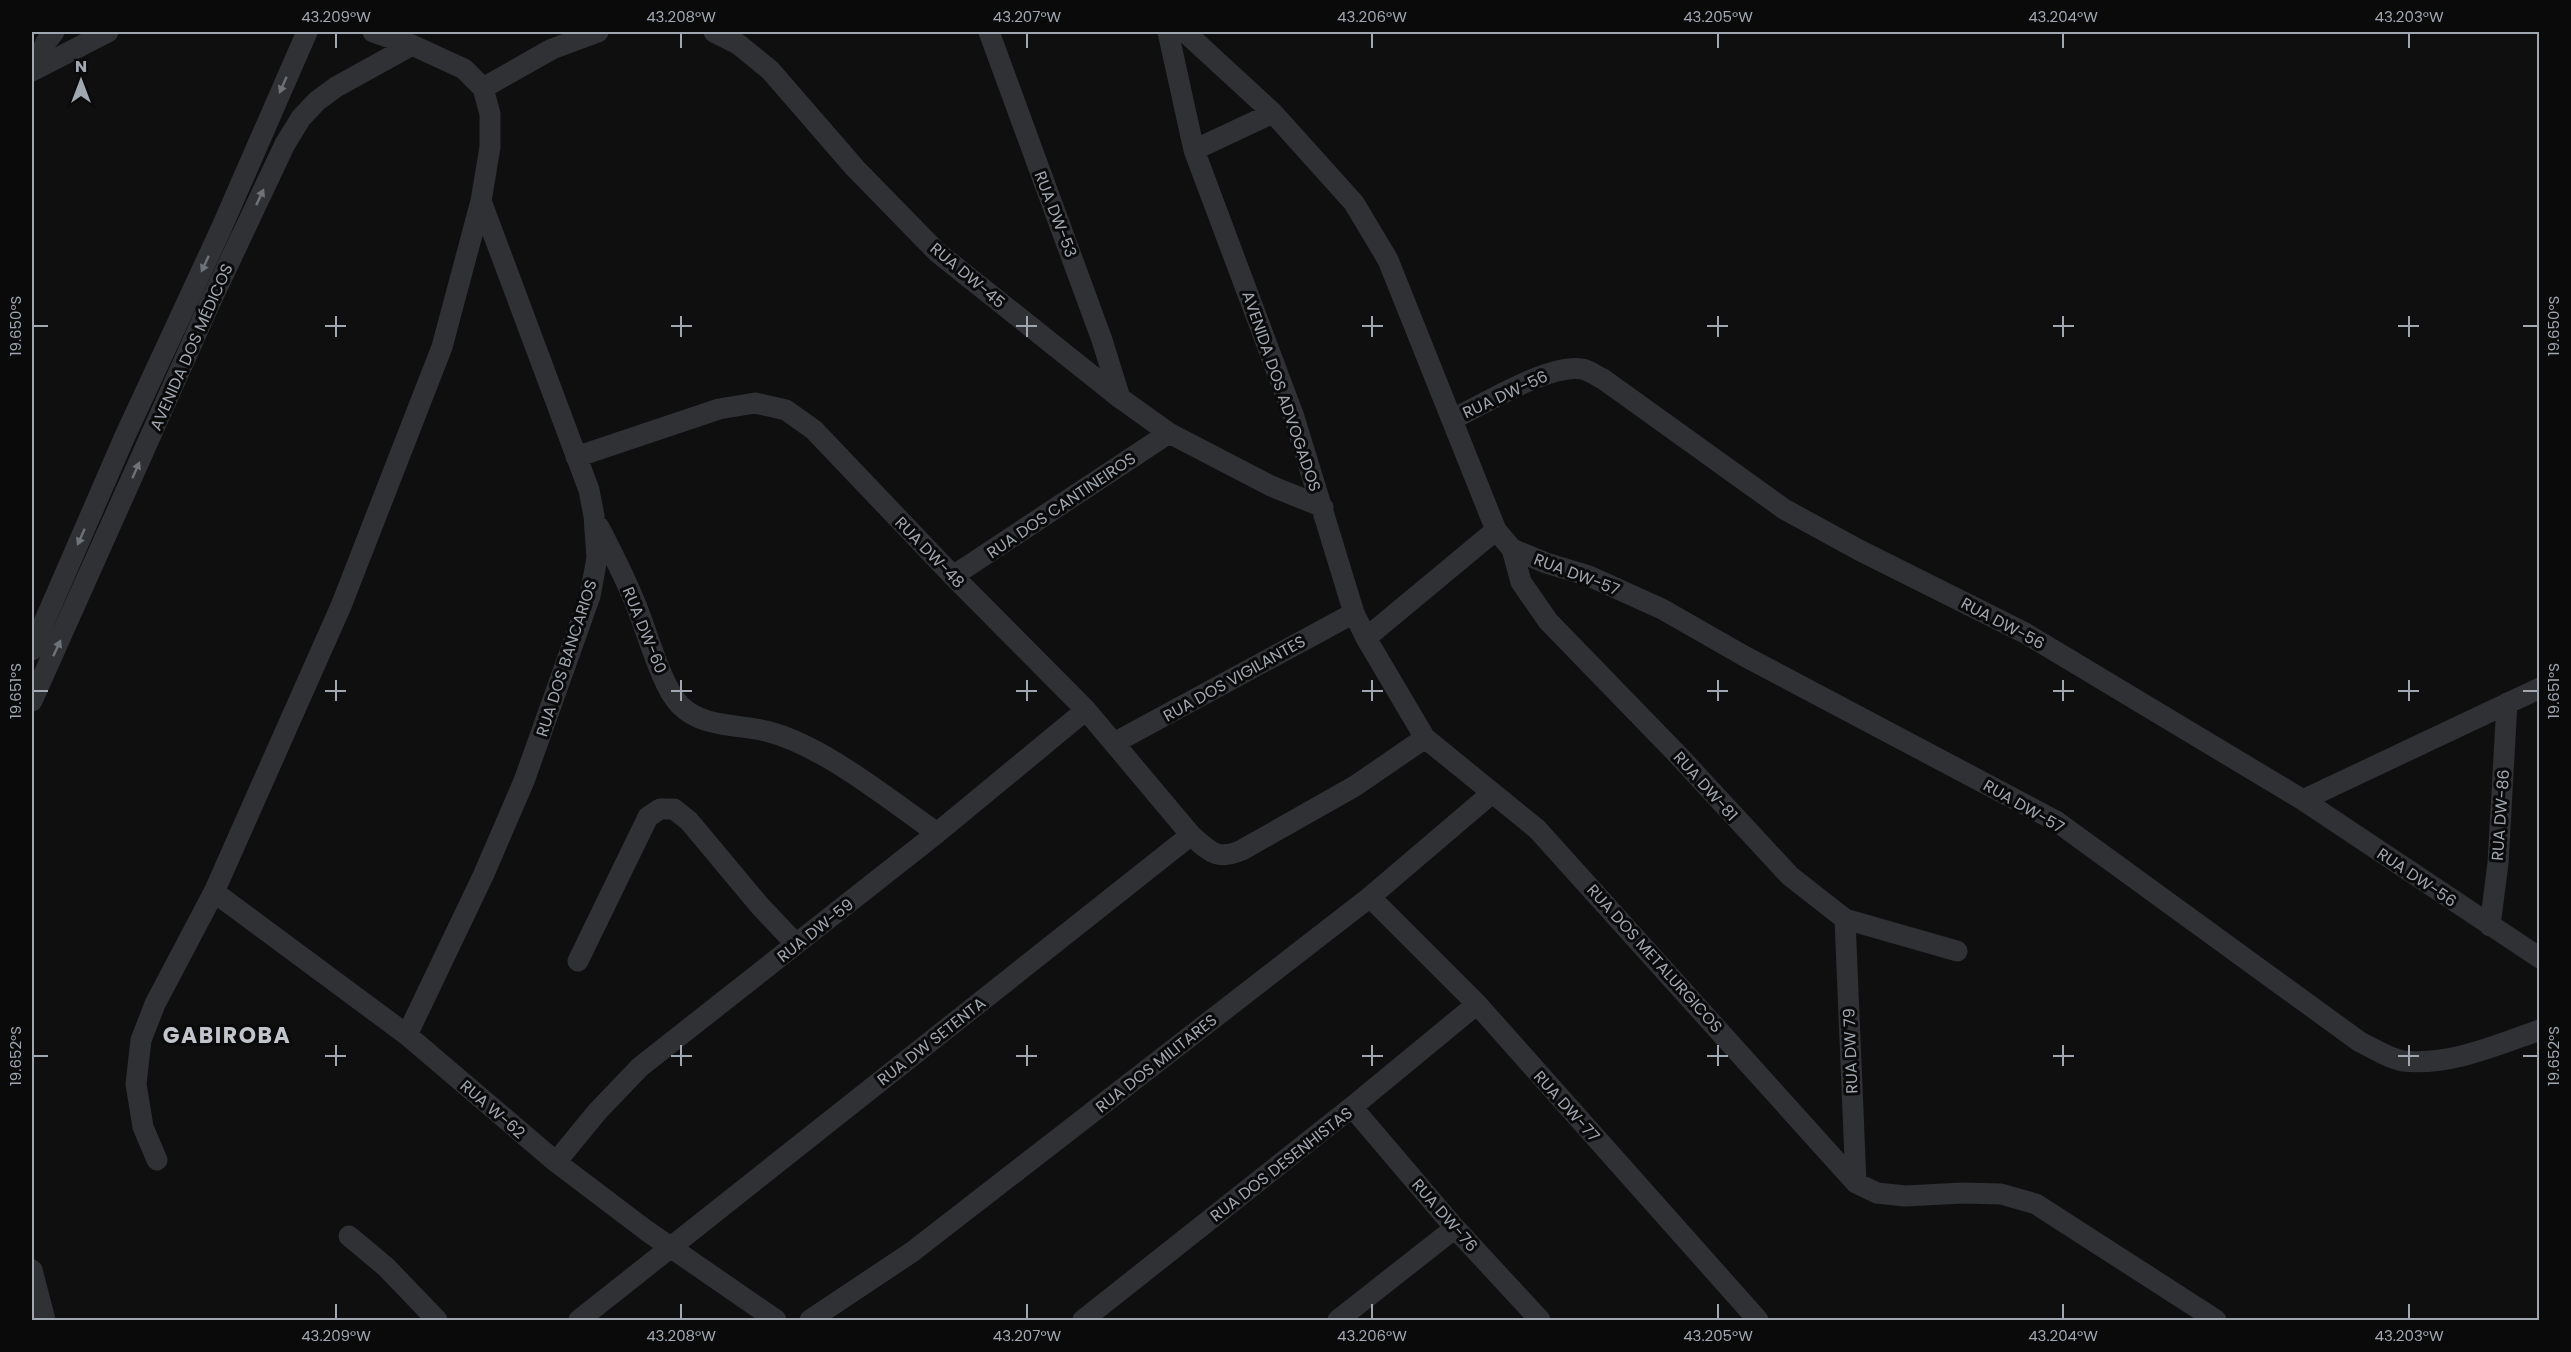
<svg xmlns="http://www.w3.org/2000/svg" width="2571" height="1352" viewBox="0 0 2571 1352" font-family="Poppins,sans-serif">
	<rect width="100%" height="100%" fill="#0f0f10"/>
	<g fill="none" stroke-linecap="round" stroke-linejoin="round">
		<path stroke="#303135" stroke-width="21" d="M373,32L412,45L464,69L483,88
			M714,32L738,44L770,70L855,168L937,252L1120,398L1169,433L1271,486L1323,507
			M989,32L1102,340L1120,398
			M1168,32L1194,150L1294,417L1354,613L1366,638L1425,738L1537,829L1856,1183L1877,1193L1905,1196L1963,1193L2001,1194L2036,1204L2216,1320
			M1185,32L1273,113L1354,203L1388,260L1496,530L1512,549L1546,563L1589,576L1662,609L1746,657L2056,821L2360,1042C2373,1048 2389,1059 2403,1061C2450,1066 2497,1045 2540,1030
			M35,68L46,42L54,32
			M32,71L108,32
			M483,88L552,49L598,32
			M1194,150L1273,113
			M1453,419C1484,404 1550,363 1582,369C1589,370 1596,376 1603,379L1784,509L1859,550L2025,633L2303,800L2540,958
			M576,457L719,409L755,403L786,410L814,430L953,576L1086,710L1191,835C1210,852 1217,861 1242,850L1355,786L1425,738
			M599,527C613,554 627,581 638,610C648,635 662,687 680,705C702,728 738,724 766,731C823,745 888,799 937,833
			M1512,549L1521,582L1548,621L1678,755L1790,876L1845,919L1957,951
			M953,576L1169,433
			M1366,638L1496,530
			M32,650L125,436L221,229L307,32
			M32,701L209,305L285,144L301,118L317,101L336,87L412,45
			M1114,743L1354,613
			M2303,800L2540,688
			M214,892L407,1035L556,1162L647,1231L776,1320
			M1370,897L1477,1004L1758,1320
			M1845,919L1856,1183
			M2490,926L2498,863L2507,703
			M578,961L648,817L660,809H674L689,821L760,906L796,944
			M407,1035L483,876L524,781L590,596L597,558L594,516L589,490L481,201
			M1352,1107L1455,1228L1540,1320
			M157,1160L143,1127L136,1084L141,1040L155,1004L214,892L341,606L442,347L481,201L490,147V114L483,88
			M556,1162L597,1112L640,1067L937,833L1086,710
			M349,1236L386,1267L437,1320
			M32,1270L45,1320
			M579,1320L1191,835
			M810,1320L912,1252L1370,897L1492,793
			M1083,1320L1352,1107L1477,1004
			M1338,1320L1455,1228"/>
	</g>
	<defs><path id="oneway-solid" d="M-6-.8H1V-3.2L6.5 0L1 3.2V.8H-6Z" transform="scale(1.5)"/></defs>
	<g fill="#6e7279">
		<use href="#oneway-solid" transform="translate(283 85) rotate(114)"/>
		<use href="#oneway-solid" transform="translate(260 197) rotate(-65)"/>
		<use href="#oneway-solid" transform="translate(205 264) rotate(115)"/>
		<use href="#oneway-solid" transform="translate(136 470) rotate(-66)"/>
		<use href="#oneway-solid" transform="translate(81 537) rotate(114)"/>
		<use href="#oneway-solid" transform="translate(57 648) rotate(-65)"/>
	</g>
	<path fill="none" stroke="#a1a7b0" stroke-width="2" d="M336,33V48M681,33V48M1027,33V48M1372,33V48M1718,33V48M2063,33V48M2409,33V48M336,316V337M681,316V337M1027,316V337M1372,316V337M1718,316V337M2063,316V337M2409,316V337M33,326H48M325,326H346M671,326H692M1016,326H1037M1362,326H1383M1707,326H1728M2053,326H2074M2398,326H2419M2523,326H2538M336,680V701M681,680V701M1027,680V701M1372,680V701M1718,680V701M2063,680V701M2409,680V701M33,691H48M325,691H346M671,691H692M1016,691H1037M1362,691H1383M1707,691H1728M2053,691H2074M2398,691H2419M2523,691H2538M336,1045V1066M681,1045V1066M1027,1045V1066M1372,1045V1066M1718,1045V1066M2063,1045V1066M2409,1045V1066M33,1056H48M325,1056H346M671,1056H692M1016,1056H1037M1362,1056H1383M1707,1056H1728M2053,1056H2074M2398,1056H2419M2523,1056H2538M336,1304V1319M681,1304V1319M1027,1304V1319M1372,1304V1319M1718,1304V1319M2063,1304V1319M2409,1304V1319"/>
	<g text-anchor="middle" stroke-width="6" stroke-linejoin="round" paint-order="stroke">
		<g font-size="16" fill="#a1a7b0" stroke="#0a0a0b">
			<text transform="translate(1056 214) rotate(69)" y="6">RUA DW-53</text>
			<text transform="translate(968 275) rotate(40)" y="6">RUA DW-45</text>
			<text transform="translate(191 347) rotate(-66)" y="6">AVENIDA DOS MÉDICOS</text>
			<text transform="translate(1282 391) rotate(71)" y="6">AVENIDA DOS ADVOGADOS</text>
			<text transform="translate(1505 394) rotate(-25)" y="6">RUA DW-56</text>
			<text transform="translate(1061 505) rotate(-34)" y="6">RUA DOS CANTINEIROS</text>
			<text transform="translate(930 552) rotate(46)" y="6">RUA DW-48</text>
			<text transform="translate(1577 574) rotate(21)" y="6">RUA DW-57</text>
			<text transform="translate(2003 623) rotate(28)" y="6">RUA DW-56</text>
			<text transform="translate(645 630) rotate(68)" y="6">RUA DW-60</text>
			<text transform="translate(566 658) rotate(-72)" y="6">RUA DOS BANCARIOS</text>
			<text transform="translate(1234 678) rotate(-29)" y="6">RUA DOS VIGILANTES</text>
			<text transform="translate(1706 786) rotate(48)" y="6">RUA DW-81</text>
			<text transform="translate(2024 806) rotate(30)" y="6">RUA DW-57</text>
			<text transform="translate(2500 815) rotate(-86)" y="6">RUA DW-86</text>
			<text transform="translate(2417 877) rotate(34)" y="6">RUA DW-56</text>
			<text transform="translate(815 930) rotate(-38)" y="6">RUA DW-59</text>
			<text transform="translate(1655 958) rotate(48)" y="6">RUA DOS METALURGICOS</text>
			<text transform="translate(931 1041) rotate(-38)" y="6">RUA DW SETENTA</text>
			<text transform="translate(1850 1051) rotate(-92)" y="6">RUA DW 79</text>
			<text transform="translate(1156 1063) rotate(-38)" y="6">RUA DOS MILITARES</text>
			<text transform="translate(1567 1106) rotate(48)" y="6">RUA DW-77</text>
			<text transform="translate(493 1109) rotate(41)" y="6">RUA W-62</text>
			<text transform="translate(1281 1164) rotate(-38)" y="6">RUA DOS DESENHISTAS</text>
			<text transform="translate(1445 1215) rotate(49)" y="6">RUA DW-76</text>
		</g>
		<g font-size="22" font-weight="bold" letter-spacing="1.5" fill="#c2c5cc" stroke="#0a0a0b">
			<text x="227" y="1043">GABIROBA</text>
		</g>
	</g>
	<rect width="2571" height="1352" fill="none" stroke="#0a0a0b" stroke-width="66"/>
	<g transform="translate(81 81)" stroke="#0a0a0b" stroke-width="4.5" paint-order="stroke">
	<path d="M0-4.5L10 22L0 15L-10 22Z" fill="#a1a7b0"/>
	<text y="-9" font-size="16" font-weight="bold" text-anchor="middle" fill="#a1a7b0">N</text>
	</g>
	<rect x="33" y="33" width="2505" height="1286" fill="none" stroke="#a1a7b0" stroke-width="2"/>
	<g font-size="15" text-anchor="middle" fill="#a1a7b0">
		<text x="336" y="22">43.209°W</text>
		<text x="681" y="22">43.208°W</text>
		<text x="1027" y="22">43.207°W</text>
		<text x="1372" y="22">43.206°W</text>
		<text x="1718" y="22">43.205°W</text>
		<text x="2063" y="22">43.204°W</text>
		<text x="2409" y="22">43.203°W</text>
		<text transform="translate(16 326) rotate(-90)" y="5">19.650°S</text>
		<text transform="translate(2554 326) rotate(-90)" y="5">19.650°S</text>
		<text transform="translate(16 691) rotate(-90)" y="5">19.651°S</text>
		<text transform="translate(2554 691) rotate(-90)" y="5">19.651°S</text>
		<text transform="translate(16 1056) rotate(-90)" y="5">19.652°S</text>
		<text transform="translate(2554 1056) rotate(-90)" y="5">19.652°S</text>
		<text x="336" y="1341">43.209°W</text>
		<text x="681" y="1341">43.208°W</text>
		<text x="1027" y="1341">43.207°W</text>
		<text x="1372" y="1341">43.206°W</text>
		<text x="1718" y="1341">43.205°W</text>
		<text x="2063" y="1341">43.204°W</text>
		<text x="2409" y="1341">43.203°W</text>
	</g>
</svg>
